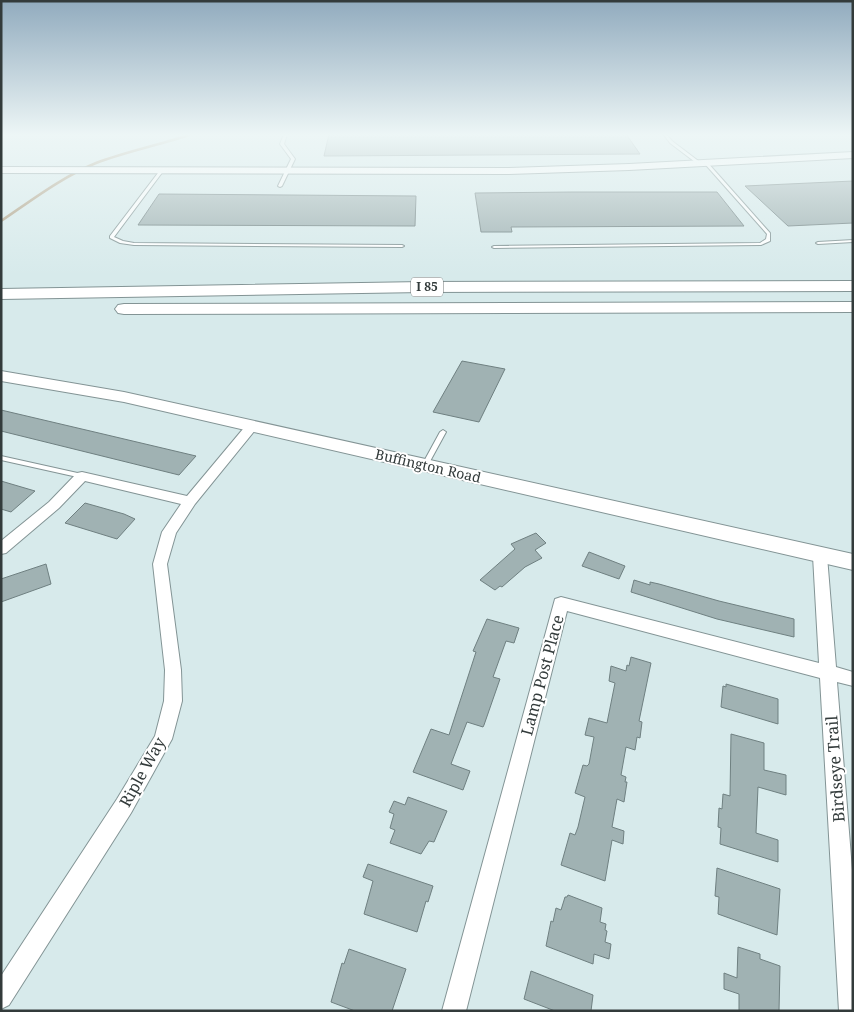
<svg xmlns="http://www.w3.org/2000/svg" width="854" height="1012" viewBox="0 0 854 1012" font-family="'Noto Serif',serif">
	<rect width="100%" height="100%" fill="#d7eaeb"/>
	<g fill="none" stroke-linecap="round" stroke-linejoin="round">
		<path stroke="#ae9d80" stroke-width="2.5" d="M1,221C32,200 62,177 96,163C127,151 160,145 192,134"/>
	</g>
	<path fill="#a0b2b3" stroke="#6f8081" d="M329,134H626L640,154L324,156Z
		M853,181V223L788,226L745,186Z
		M572,192H717L744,226L511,227L512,232H481L475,193Z
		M159,194L416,196L415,226L138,225Z
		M462,361L505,369L479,422L433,412Z
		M1,410L103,434L196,456L179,475L1,431Z
		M1,481L35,491L11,512L1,509Z
		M85,503L124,514L135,519L117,539L65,523Z
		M536,533L546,543L535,550L542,558L525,567L502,587L500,586L495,590L480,580L515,549L511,544Z
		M589,552L625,566L619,579L582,566Z
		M46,564L51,584L1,602V579Z
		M634,580L650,585V582L659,584L719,601L794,619V637L717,619L631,592Z
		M487,619L519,628L514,643L506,641L493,677L500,679L484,725L483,727L467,722L451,764L470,771L463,790L413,772L431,729L449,735L476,652L473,651Z
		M631,657L651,663L639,721L642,722L640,738L637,737L635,750L626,747L621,775L626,777L625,782H627L624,802L617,799L612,827L624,831L623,844L612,840L605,881L561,865L570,833L575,835L578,827L585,797L575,793L583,765L587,766L589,764L594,737L585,735L589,718L607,723L615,683L609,681L611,666L626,671L627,665L629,666Z
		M726,684L778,699V724L721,707L723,686L726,687Z
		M731,734L764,743V770L786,775V795L758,787L756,833L778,840V862L720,844L721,828L718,827L719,808L722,809L723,794L730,796Z
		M408,797L447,811L434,842L429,841L421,854L390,843L395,830L390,828L394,814L389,812L394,801L405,805Z
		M368,864L433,886L428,902L426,901L417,932L364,914L373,881L363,877Z
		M717,868L780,889L777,935L718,914L719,897L715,896Z
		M568,895L602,908L600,922L606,924L605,930L607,931L605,942L611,944L609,959L594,954L593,964L546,946L551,921L553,922L556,908L561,910L565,897H567Z
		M738,947L760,954V959L780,966L779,1011H739V994L724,989V973L737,978Z
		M349,949L406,969L392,1011H355L331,1002L342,963L344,964Z
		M531,971L593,995L591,1011H555L524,999Z"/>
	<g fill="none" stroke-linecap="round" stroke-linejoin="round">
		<defs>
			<path id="lane" d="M284,134H287L284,144L295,159L282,186L280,187L278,186L291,159L280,144Z
				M663,134H666L672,141L701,163V165H699L670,143Z
				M705,162H707L770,233V241L761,245L494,248L492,247L494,246L760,243L766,239L767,234L705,164Z
				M161,169L164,170L114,237L123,241L134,243L402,245L404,246L402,247L134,245L120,243L110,238V236Z
				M853,240V242L818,244L816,243L818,242Z
				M443,430L446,432L428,465L427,466H423L422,465L440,432Z
				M1,456L82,474L85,476L82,478L1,460Z"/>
			<path id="street" d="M252,422L256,423L258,426L256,429L195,504L176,533L167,564L181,670L182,701L172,739L131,813L9,1005L1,1009V976L117,799L155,736L164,701L165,670L153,564L162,532L181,504L85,481L59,508L6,553L1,554V541L49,502L77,473L82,472L187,496L248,423Z
				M820,551L825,552L827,556L836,667L853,672V686L837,682L853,882V1011H839L820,678L567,611L466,1011H442L555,599L561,597L819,663L813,556L815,552Z"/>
			<path id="secondary" d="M853,152V158L629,170L509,174L1,173V167L509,168L629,164Z
				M1,371L124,392L853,554V570L124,402L1,381Z"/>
			<path id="highway" d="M853,281V291L423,292L1,299V289L423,282Z
				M853,302V312L124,314L118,313L115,309L118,305L124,304Z"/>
		</defs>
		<use href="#lane" stroke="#839495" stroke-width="2"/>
		<use href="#street" stroke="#839495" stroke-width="2"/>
		<use href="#secondary" stroke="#839495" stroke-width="2"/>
		<use href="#highway" stroke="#839495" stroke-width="2"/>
		<use href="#lane" fill="#fff" fill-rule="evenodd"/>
		<use href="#street" fill="#fff" fill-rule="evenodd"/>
		<use href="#secondary" fill="#fff" fill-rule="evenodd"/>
		<use href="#highway" fill="#fff" fill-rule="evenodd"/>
	</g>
	<linearGradient id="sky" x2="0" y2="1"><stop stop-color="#91abbe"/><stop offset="0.49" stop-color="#edf6f6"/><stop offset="1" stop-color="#edf6f6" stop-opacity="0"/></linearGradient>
	<rect width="854" height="275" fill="url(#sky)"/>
	<g text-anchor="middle" stroke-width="4" stroke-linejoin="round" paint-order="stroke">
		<rect fill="#fff" stroke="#707676" stroke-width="1" x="411" y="277.5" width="32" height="19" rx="4"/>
		<g font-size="12" font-weight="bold" fill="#333b3b">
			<text x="427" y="291">I 85</text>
		</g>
		<g font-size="14" fill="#333b3b" stroke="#fff">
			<text transform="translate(428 466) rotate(13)" y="5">Buffington Road</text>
		</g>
		<g font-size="16" fill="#333b3b" stroke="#fff">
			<text transform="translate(542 675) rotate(-75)" y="6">Lamp Post Place</text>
			<text transform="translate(835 769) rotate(-94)" y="6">Birdseye Trail</text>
			<text transform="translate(142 772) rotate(-61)" y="6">Riple Way</text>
		</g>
	</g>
	<rect width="854" height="1012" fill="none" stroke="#333b3b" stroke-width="5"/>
</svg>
